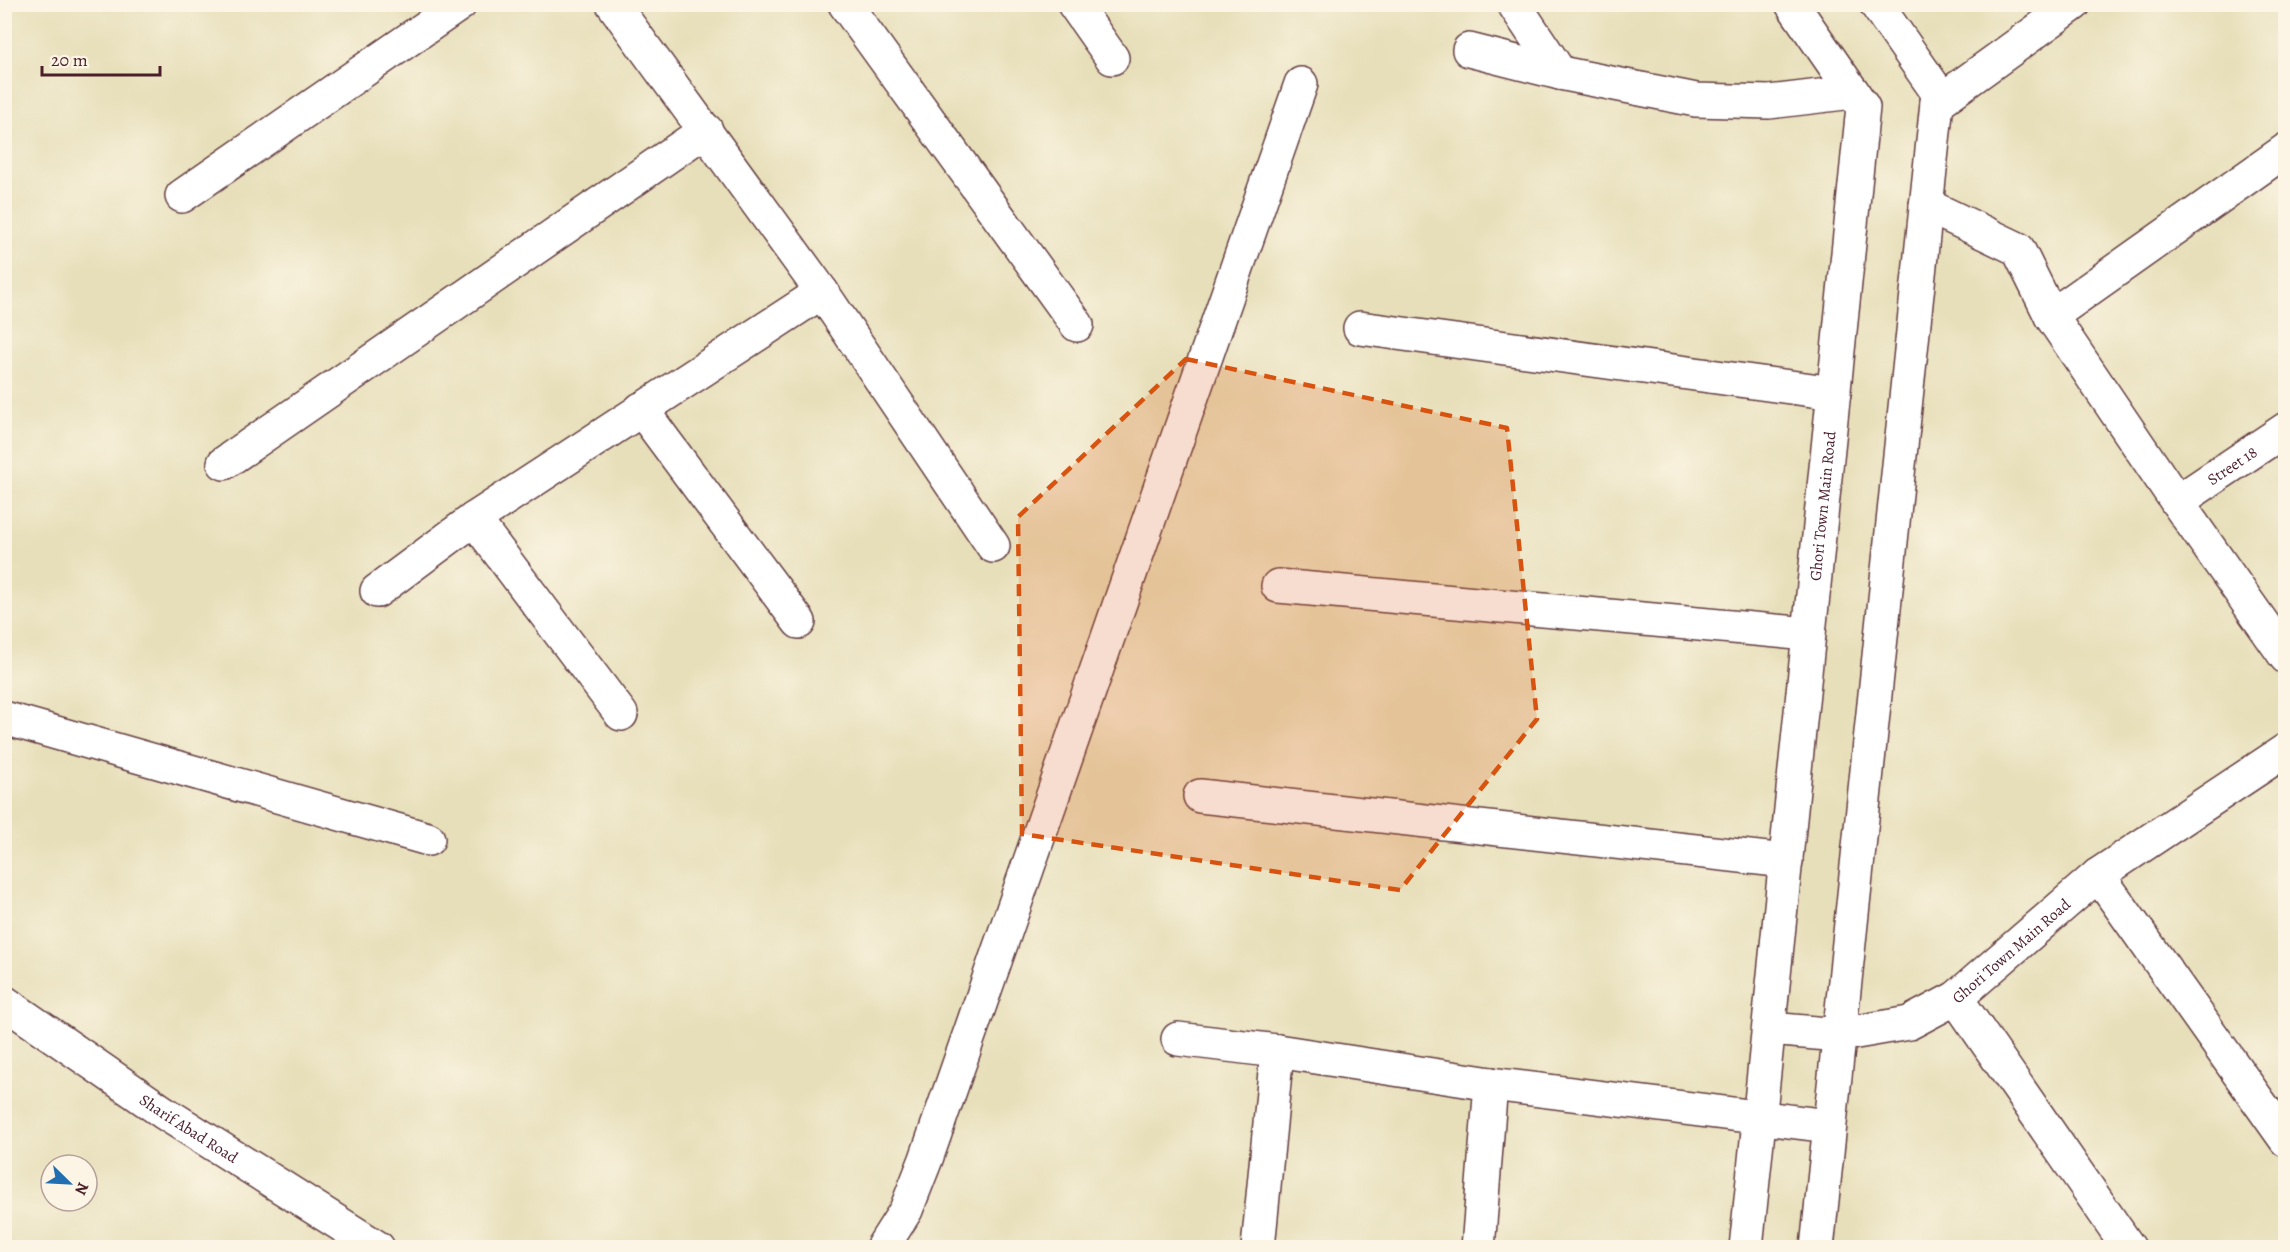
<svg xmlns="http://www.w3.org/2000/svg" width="2290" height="1252" viewBox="0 0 2290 1252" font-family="Alegreya,serif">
	<rect width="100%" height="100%" fill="#fcf5e5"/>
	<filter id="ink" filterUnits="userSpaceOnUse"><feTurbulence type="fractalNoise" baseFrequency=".0167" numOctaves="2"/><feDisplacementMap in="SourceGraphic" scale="12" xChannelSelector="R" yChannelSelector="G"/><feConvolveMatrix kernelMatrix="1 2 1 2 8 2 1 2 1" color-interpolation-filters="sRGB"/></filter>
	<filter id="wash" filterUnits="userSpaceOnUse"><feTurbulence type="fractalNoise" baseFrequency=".008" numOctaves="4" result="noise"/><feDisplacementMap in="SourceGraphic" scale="24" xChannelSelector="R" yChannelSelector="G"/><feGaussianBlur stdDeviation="1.35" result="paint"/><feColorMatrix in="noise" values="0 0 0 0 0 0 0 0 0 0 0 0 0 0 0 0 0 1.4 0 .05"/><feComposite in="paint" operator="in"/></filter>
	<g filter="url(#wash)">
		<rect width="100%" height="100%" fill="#e7dfba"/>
	</g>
	<g filter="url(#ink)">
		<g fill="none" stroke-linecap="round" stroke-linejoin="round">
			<defs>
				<g id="minor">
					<path d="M613,4L822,292L993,546"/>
					<path d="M845,4L1077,325"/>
					<path d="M1074,4L1112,58"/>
					<path d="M1514,4L1560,73"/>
					<path d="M1469,50L1560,73L1696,100L1769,102L1853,92"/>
					<path d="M1937,103L2074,4"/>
					<path d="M182,196L460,4"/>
					<path d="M1926,205L2018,249L2051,316L2177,502L2286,657"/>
					<path d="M2051,316L2286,150"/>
					<path d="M1360,328L1834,393"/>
					<path d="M641,409L799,622"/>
					<path d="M224,463L706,130"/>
					<path id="s1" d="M2177,502L2286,429"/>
					<path d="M474,519L621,714"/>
					<path d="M1278,586L1809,634"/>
					<path d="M377,591L474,519L822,292"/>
					<path d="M4,718L428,839"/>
					<path d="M1200,796L1786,861"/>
					<path d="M2098,875L2286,1140"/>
					<path d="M1956,998L2129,1248"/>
					<path id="s2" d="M4,1002L163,1112L378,1248"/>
					<path id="s3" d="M1769,1029L1839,1035L1909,1023L1956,998L2098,875L2286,750"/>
					<path d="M1178,1039L1277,1051L1491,1084L1829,1126"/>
					<path d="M882,1248L906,1210L926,1159L1301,84"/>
					<path d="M1258,1248L1277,1051"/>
					<path d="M1478,1248L1491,1084"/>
					<path id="s4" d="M1746,1248L1863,107L1792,4"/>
					<path d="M1817,1248L1938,93L1876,4"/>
				</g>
			</defs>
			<use href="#minor" stroke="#623c40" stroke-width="36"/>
			<use href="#minor" stroke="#fff" stroke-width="33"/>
		</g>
	</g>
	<path fill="#d8530f" fill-opacity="0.2" stroke="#d8530f" stroke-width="4.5" stroke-dasharray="12 8" stroke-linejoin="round" d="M1186,359L1507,428L1537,719L1400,890L1022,834L1018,517Z"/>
	<g text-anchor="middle" stroke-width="6" stroke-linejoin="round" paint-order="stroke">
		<g font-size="16" fill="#4a1f2b" stroke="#fcf5e5">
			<text dy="6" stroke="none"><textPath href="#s1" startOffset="66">Street 18</textPath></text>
			<text dy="6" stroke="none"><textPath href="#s4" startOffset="746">Ghori Town Main Road</textPath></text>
			<text dy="6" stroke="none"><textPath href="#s3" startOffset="267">Ghori Town Main Road</textPath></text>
			<text dy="6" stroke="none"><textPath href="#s2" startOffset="224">Sharif Abad Road</textPath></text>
		</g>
	</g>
	<rect width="2290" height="1252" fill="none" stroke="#fcf5e5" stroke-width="24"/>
	<g transform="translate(69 1183) rotate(114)"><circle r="28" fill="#fcf5e5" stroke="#b59f9b" stroke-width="1.5"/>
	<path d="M0-4.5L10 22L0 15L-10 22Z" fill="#1f6fb2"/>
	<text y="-9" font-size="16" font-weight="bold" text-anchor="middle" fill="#4a1f2b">N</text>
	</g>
	<path d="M42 66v9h118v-9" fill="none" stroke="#4a1f2b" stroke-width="3"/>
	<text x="51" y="66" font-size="18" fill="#4a1f2b" stroke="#fcf5e5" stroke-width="4.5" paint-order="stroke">20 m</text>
</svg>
